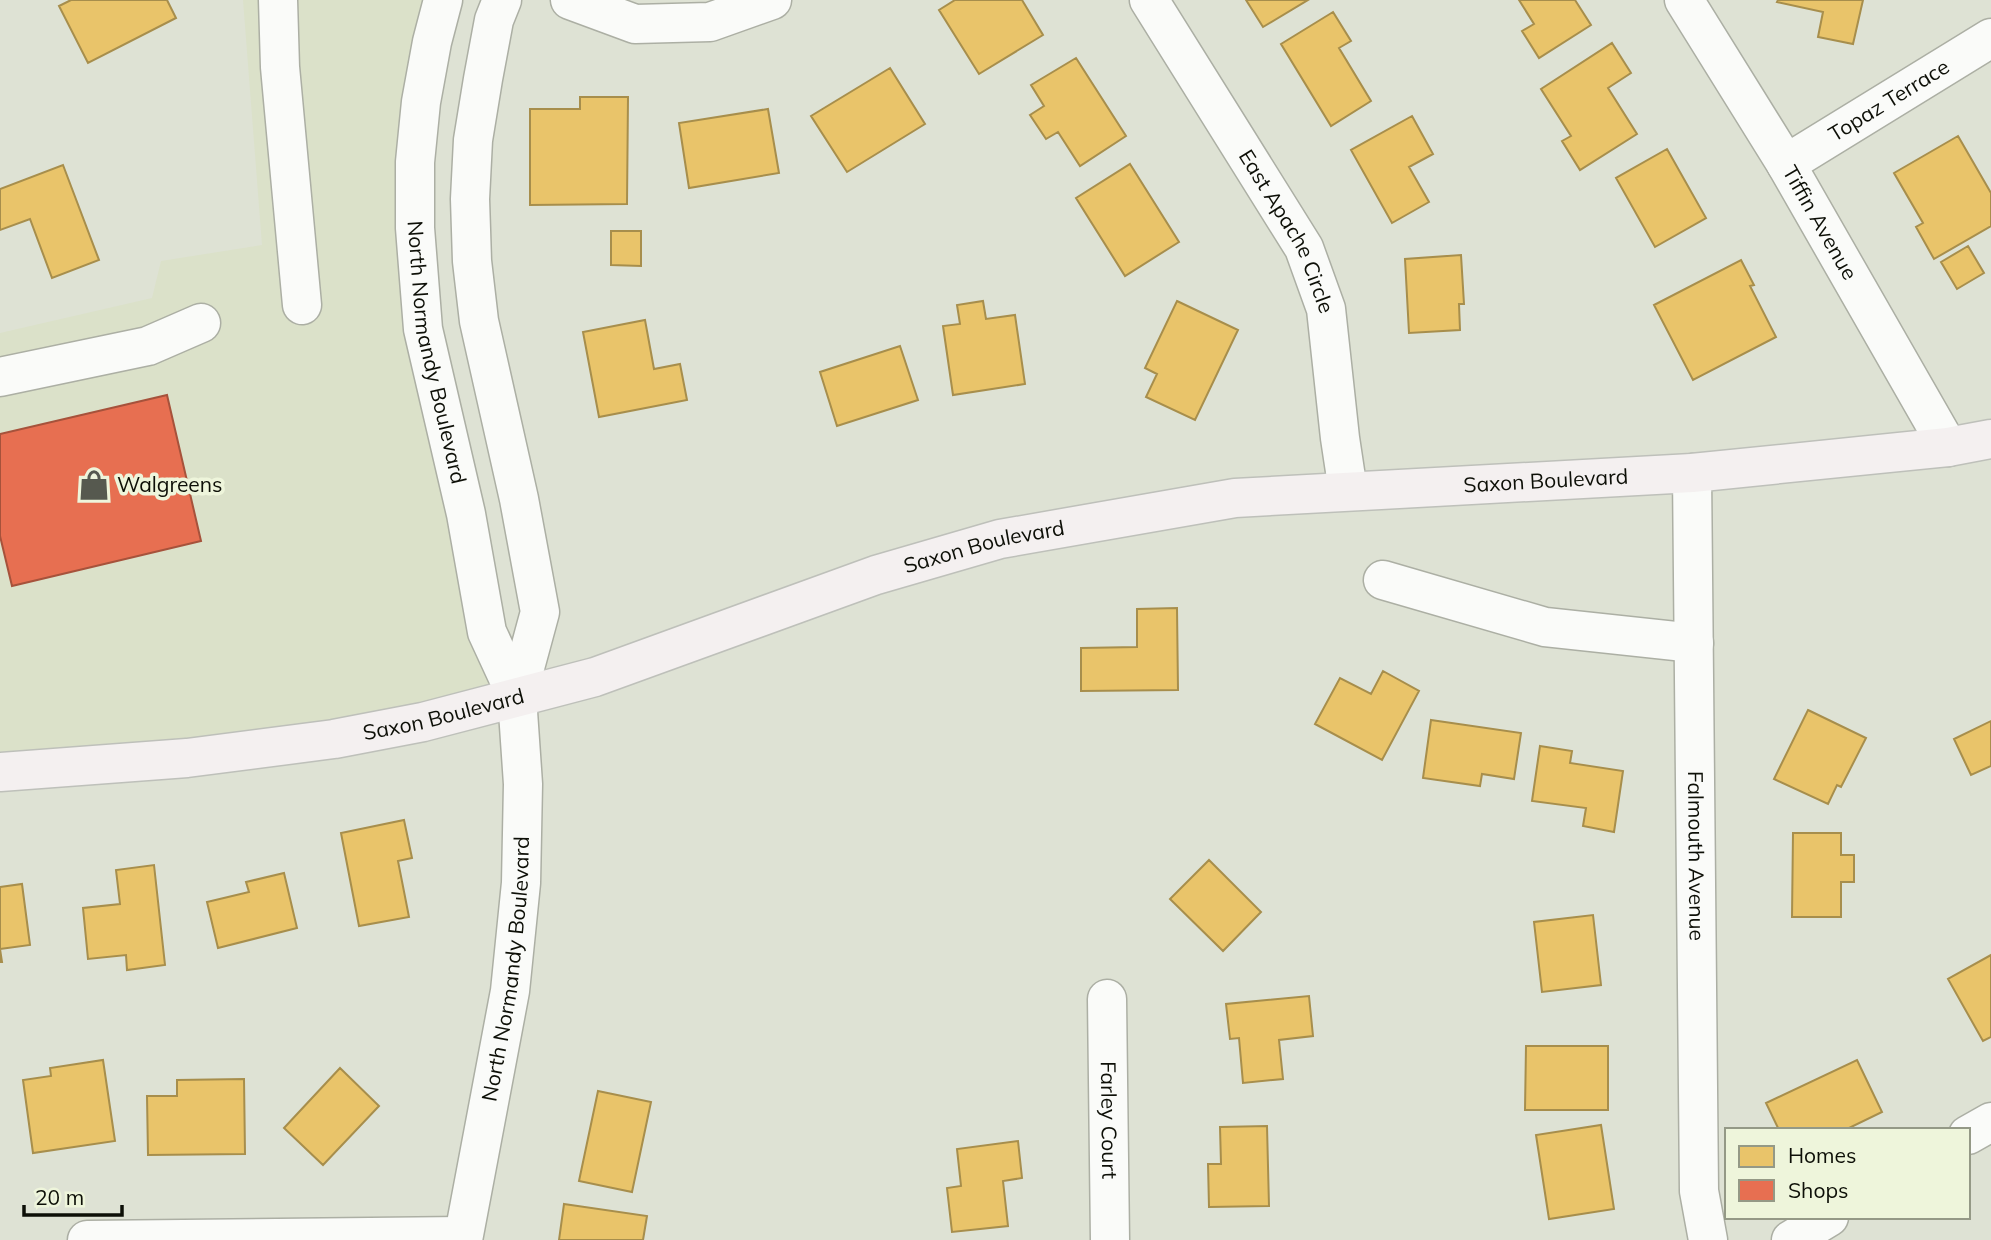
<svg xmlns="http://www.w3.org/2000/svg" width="1991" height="1240" viewBox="0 0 1991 1240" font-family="Mulish,sans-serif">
	<rect width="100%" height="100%" fill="#dee2d4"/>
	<path fill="#dbe1c9" d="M243,0H425L404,96L493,684L417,704L330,721L184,740L0,754V333L152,298L161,261L262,245Z"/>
	<path fill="#e9c46a" stroke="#a78e4c" stroke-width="2" d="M71,0H167L176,18L88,63L59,6Z
		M955,0H1022L1043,35L979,74L939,10Z
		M1246,0H1308L1263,27Z
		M1519,0H1575L1591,25L1539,58L1522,31L1534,24Z
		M1778,0H1863L1853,44L1818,37L1823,12L1777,2Z
		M1333,12L1351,41L1339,48L1371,101L1331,126L1281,44Z
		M1612,43L1631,73L1608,88L1637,134L1580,170L1562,141L1571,136L1541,89Z
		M1076,58L1126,136L1080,166L1058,132L1046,139L1030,115L1044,106L1031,85Z
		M890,68L925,124L847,172L811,116Z
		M580,97H628L627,204L530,205V109H580Z
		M768,109L779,173L689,188L679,123Z
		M1412,116L1433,154L1409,167L1429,202L1392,223L1351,150Z
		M1958,136L1991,193V226L1934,259L1916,227L1923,223L1894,173Z
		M1667,149L1706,218L1655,247L1616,178Z
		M1130,164L1179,242L1125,276L1076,198Z
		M63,165L99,260L52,278L30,219L0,230V189Z
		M611,231H641V266L611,265Z
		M1968,246L1984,273L1957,289L1941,262Z
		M1461,255L1464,304H1459L1460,330L1409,333L1405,259Z
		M1741,260L1754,285L1750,286L1776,337L1693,380L1654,305Z
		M983,301L986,319L1015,315L1025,384L953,395L943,326L960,324L957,305Z
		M1177,301L1238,330L1195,420L1146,397L1157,374L1145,368Z
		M645,320L654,369L680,364L687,400L599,417L583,332Z
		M900,346L918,400L837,426L820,372Z
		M1177,608L1178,690L1081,691V648L1137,647V609Z
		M1383,671L1419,691L1382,760L1315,724L1340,678L1371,694Z
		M1808,710L1866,738L1841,787L1837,785L1828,804L1774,779Z
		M1431,720L1521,733L1514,779L1482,774L1480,786L1423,778Z
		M1991,721V766L1971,775L1954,739Z
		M1540,746L1572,751L1570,763L1623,771L1614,832L1583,826L1586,808L1532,801Z
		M404,820L412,858L398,861L409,917L359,926L341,833Z
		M1793,833H1841V855H1854V882H1841V917H1792Z
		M1209,860L1261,912L1223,951L1170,899Z
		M154,865L165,965L127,970L126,955L88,959L83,908L120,904L116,870Z
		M284,873L297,928L218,948L207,902L249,892L246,882Z
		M22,884L30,945L0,949L2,962H0V887Z
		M1593,915L1601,985L1542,992L1534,922Z
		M1991,955V1037L1983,1041L1948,979Z
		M1309,996L1313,1036L1279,1040L1283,1079L1243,1083L1239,1038L1230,1039L1226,1004Z
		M1526,1046H1608V1110H1525Z
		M103,1060L115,1141L33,1153L23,1080L51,1076L50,1068Z
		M1857,1060L1882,1112L1845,1130H1779L1766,1103Z
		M340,1068L379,1106L323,1165L284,1128Z
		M244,1079L245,1154L148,1155L147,1096H177V1080Z
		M598,1091L651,1102L632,1192L579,1181Z
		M1601,1125L1614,1209L1549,1219L1536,1135Z
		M1267,1126L1269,1206L1209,1207L1208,1164H1221L1220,1127Z
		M1018,1141L1022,1178L1003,1181L1008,1226L952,1232L947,1188L961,1186L957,1149Z
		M564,1204L647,1216L643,1240H559Z"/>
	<path fill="#e76f51" stroke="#a6523b" stroke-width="2" d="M167,395L201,541L12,586L0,536V434Z"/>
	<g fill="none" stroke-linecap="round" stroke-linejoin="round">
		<defs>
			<g id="minor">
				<path d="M278,0L280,67L302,305"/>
				<path id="s1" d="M443,0L432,42L421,102L415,162V228L423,329L466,514L487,632L517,697"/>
				<path d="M570,0L635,24L710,22L772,0"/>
				<path id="s2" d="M1149,0L1304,248L1326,309L1340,438L1348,491"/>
				<path id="s3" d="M1684,0L1786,164L1948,447"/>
				<path id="s4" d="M1786,164L1991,38"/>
				<path d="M0,377L148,346L201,323"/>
				<path id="s5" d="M1692,473L1699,1191L1708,1240"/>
				<path d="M1383,580L1545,627L1694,643"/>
				<path id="s6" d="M1107,999L1110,1240"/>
				<path d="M1968,1135L1991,1122"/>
				<path d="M87,1240L463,1236"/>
				<path id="s7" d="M463,1240L510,991L521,883L523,784L517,697L540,612L519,499L479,321L472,261L470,199L473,140L483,79L494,20L502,0"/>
				<path d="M1791,1240L1829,1217"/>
			</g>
			<g id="major">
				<path id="s8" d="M0,772L187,758L334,739L423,722L595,677L876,575L1000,539L1235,498L1692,473L1948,447L1991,439"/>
			</g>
		</defs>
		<use href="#minor" stroke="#acafa4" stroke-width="41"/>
		<use href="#major" stroke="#bec0ba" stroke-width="41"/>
		<use href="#minor" stroke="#fafbf9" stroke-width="38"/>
		<use href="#major" stroke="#f4f0f0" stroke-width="38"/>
	</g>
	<defs>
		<symbol id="shop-bare" viewBox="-9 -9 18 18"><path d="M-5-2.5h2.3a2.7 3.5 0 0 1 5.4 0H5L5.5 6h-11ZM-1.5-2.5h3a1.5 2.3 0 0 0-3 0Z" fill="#56594f" stroke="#eef5db" stroke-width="2.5" paint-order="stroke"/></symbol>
	</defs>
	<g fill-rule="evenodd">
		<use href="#shop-bare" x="72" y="463" width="44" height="44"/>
	</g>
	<g text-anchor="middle" stroke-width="7" stroke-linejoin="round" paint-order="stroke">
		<g font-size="21" fill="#0d0f07" stroke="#eef5db">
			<text dy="7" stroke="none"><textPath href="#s4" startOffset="121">Topaz Terrace</textPath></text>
			<text dy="7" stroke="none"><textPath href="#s3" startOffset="261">Tiffin Avenue</textPath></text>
			<text dy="7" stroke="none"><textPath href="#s2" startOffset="270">East Apache Circle</textPath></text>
			<text dy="7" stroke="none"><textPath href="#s1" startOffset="357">North Normandy Boulevard</textPath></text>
			<text dy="7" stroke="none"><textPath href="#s8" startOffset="1582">Saxon Boulevard</textPath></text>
			<text dy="7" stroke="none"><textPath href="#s8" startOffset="1015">Saxon Boulevard</textPath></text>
			<text dy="7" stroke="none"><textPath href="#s8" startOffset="448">Saxon Boulevard</textPath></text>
			<text dy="7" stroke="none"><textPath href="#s5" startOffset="383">Falmouth Avenue</textPath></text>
			<text dy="7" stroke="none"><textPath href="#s7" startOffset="275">North Normandy Boulevard</textPath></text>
			<text dy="7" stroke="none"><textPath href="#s6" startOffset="121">Farley Court</textPath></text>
		</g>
		<g font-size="21" fill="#0d0f07" stroke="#eef5db" text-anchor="start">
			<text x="117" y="492">Walgreens</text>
		</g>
	</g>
	<rect x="1725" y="1128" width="245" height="91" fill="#eef5db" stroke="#949986" stroke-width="2"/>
	<rect x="1739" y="1146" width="35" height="21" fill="#e9c46a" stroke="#949986" stroke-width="2"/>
	<text x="1788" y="1163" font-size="21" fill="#0d0f07">Homes</text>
	<rect x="1739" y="1180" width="35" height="21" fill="#e76f51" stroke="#949986" stroke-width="2"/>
	<text x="1788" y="1198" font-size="21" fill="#0d0f07">Shops</text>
	<path d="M24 1205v10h98v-10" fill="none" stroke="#0d0f07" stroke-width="3.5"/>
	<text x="35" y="1205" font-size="21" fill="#0d0f07" stroke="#eef5db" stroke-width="5" paint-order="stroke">20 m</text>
</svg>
